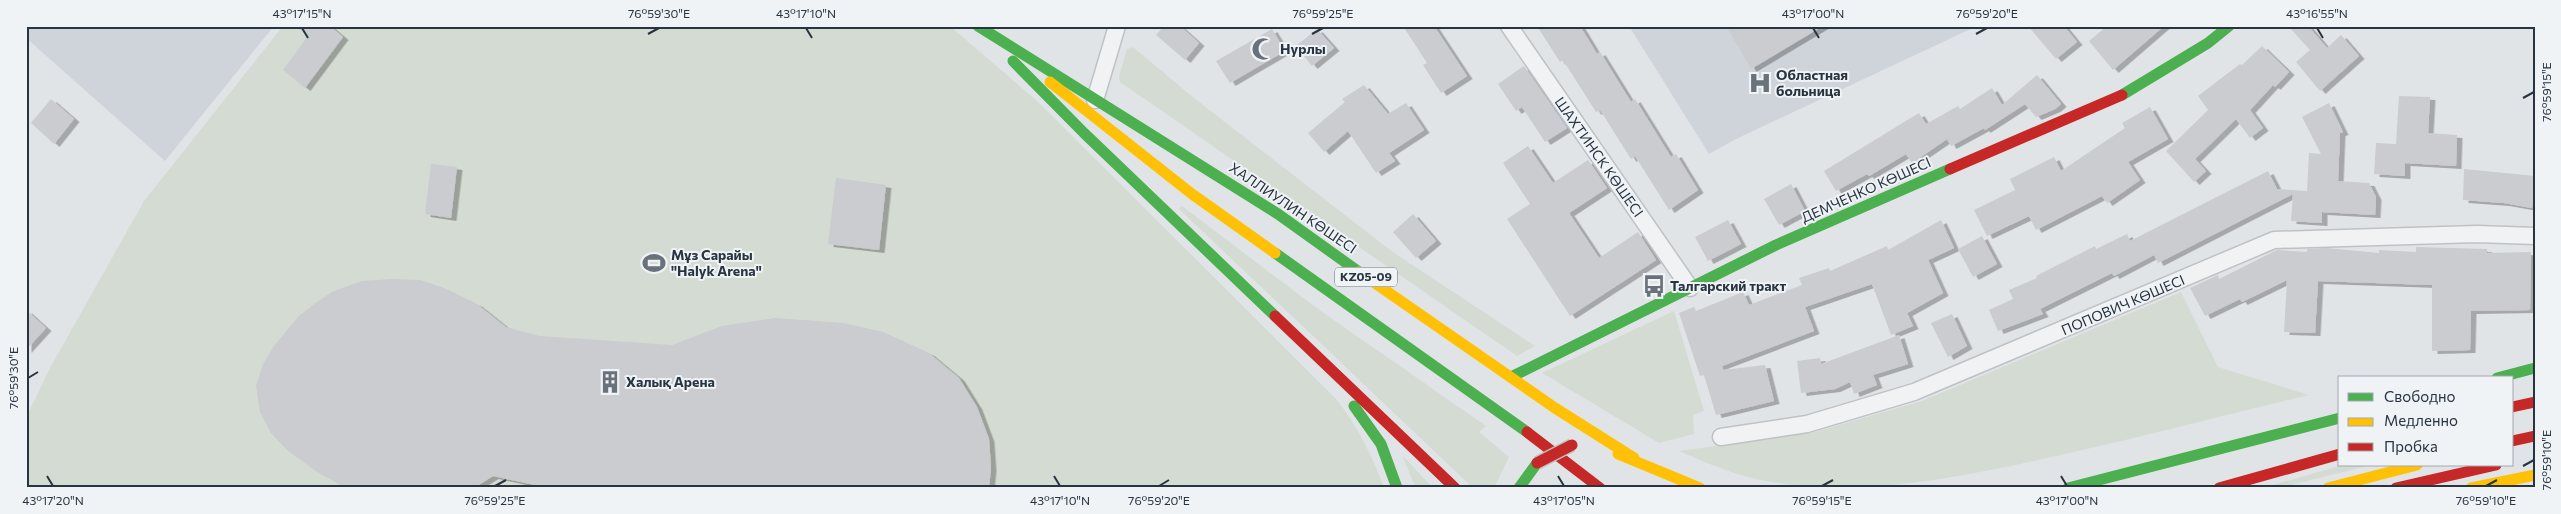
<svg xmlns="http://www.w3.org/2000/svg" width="2561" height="514" viewBox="0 0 2561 514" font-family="Commissioner,sans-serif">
	<defs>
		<filter id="shadow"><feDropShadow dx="5.5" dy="3" stdDeviation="0" flood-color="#0004"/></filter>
	</defs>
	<rect width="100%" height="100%" fill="#e1e4e7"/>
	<path fill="#cfd4da" d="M26,26H274L165,161L26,38Z
		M1629,26H1977L1736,139L1709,154Z"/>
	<path fill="#d3dbd2" d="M283,26H950L1037,101L1336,399C1358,427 1372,455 1384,488H26V418L50,368L144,201Z
		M1133,47L1194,98L1394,253L1535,346L1517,356L1120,82L1119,77L1127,49Z
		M1182,206L1318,309L1486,426L1479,432L1509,457L1494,488H1473L1179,209Z
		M2181,292L2218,367L2309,395C2218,417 2126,441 2034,461C1949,479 1858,497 1772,482C1739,477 1709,464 1679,451L1815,432L1922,401Z
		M1674,311L1704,411L1693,415L1694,434L1659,443L1542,373Z
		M1402,455L1433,488H1416Z
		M2343,465H2371L2279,488H2262Z"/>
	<path fill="#cacccf" filter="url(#shadow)" d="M295,26H330L343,37L305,88L283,70L308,36Z
		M1164,26H1180L1199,43L1185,60L1156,35Z
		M1403,26H1434L1467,76L1441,93L1423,65L1427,63Z
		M1537,26H1580L1597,54L1600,52L1631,102L1635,99L1671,157L1676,154L1698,190L1669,210L1635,156L1631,159L1600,110L1596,112L1563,60L1560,62Z
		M1726,26H1823L1751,69Z
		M2028,26H2064L2077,42L2056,59Z
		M2107,26H2164L2113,70L2089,41Z
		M2288,26H2308L2327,48L2341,35L2359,56L2320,91L2296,62L2310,50Z
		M1272,29L1285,51L1230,83L1216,61Z
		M1317,29L1334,48L1312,66L1296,46Z
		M2262,46L2289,72L2275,87L2273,85L2250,110L2263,128L2250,138L2236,119L2195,159L2206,171L2194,182L2166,151L2208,110L2198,96L2240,64L2242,65Z
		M1524,66L1567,128L1545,142L1522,107L1516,111L1498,84Z
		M2037,75L2061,104L2055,109L2036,117L2025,104L1985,130L1984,128L1951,146L1947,139L1912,163L1906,154L1869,176L1867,174L1836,191L1824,171L1919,113L1926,124L1958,106L1960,109L1992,88L2002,105Z
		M1364,85L1388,114L1406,103L1424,130L1389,153L1395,161L1376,173L1348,131L1324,152L1308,133L1345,102L1342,99Z
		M2399,96L2430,97L2428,133L2457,135L2456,166L2405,163V176L2374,174L2376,143L2396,144Z
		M51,99L74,119L54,144L31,123Z
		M2329,103L2343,132L2340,133L2338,181L2369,183L2376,197L2375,215L2322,212V223L2291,221L2293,194L2158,263L2154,255L2114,276L2112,273L2040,309L2043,314L1998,331L1989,310L2013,299L2009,290L2037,278L2036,276L2095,246L2096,249L2127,234L2130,241L2268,171L2277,189L2307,191L2309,153L2321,154L2302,117Z
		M2150,107L2168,139L2128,162L2140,180L2107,203L2102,196L2036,230L2029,216L1987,236L1974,210L2015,190L2010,179L2054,157L2061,171L2125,128L2122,123Z
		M1528,146L1553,183L1588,160L1607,188L1569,213L1599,258L1638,232L1656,260L1570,316L1507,219L1530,204L1503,163Z
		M431,164L457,167L451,218L425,214Z
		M2464,169L2535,176L2532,208L2504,203L2463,200Z
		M836,178L886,185L879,250L828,244Z
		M1791,184L1805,211L1779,225L1764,199Z
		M1413,214L1436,241L1416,258L1393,232Z
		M1728,220L1741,244L1708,261L1695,237Z
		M1941,220L1954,248L1928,260L1943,293L1907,313L1913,326L1891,335L1872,284L1805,307L1814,331L1722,366L1723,370L1765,365L1774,401L1716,415L1704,375L1700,376L1679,313L1694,307L1696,311L1743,292L1749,305L1802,285L1799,278L1829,268L1830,271L1887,246L1888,250Z
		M1982,236L1997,264L1973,277L1958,249Z
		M2416,247L2487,249V253L2531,252L2530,310L2471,311L2470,350L2432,351V285L2318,281L2315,333L2284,332L2287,280L2242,302L2240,299L2205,316L2190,288L2218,275L2219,279L2277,250L2307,252V249L2327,248L2379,253V250L2416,252Z
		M392,279L420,280L444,288L477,304L506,327L539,336L672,345L722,326L775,318L843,323L883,332L929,353L959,378L977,407L989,439L991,468L989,488H549L493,476L474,488H347L316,471L288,451L271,433L260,412L256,386L263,364L274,346L298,317L314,304L332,292L362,281Z
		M26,310L46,328L26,350Z
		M1952,314L1967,346L1948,357L1931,323Z
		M1899,335L1908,364L1873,375L1877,385L1854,394L1850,382L1835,389L1801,393L1797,361L1820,358L1821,364Z"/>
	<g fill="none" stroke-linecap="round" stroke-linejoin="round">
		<defs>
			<path id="street" d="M1509,26L1690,288
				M1095,100L1117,26
				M1721,437L1807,424L1914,392L2274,240L2477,234L2535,236"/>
		</defs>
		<use href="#street" stroke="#bfc2c5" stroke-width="19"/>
		<use href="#street" stroke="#f1f2f3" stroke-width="16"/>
		<path stroke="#4caf50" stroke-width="11" d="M978,26L1278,214L1359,272
			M1013,61L1084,133L1275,316
			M2122,95L2208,43L2229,26
			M1275,253L1527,432
			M1511,377L1776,245L1950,169
			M2497,378L2535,368
			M1354,406L1381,444L1397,488
			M1519,488L1537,463
			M2068,488L2340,418"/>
		<path stroke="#ffc107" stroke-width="11" d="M1050,82L1192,194L1275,253
			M1359,272L1555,408L1634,458
			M1618,454L1700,488
			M2328,488L2417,465
			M2471,488L2535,475"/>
		<path stroke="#c62828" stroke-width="11" d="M1950,169L2122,95
			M1275,316L1455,488
			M2512,407L2535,402
			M1527,432L1600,488
			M2512,441L2535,436
			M2219,488L2340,454
			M2396,488L2496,465"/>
		<defs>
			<path id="jam-bridge" d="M1537,463L1572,445"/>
		</defs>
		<use href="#jam-bridge" stroke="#bdc1c5" stroke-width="14" stroke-linecap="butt"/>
		<use href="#jam-bridge" stroke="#c62828" stroke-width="11"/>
	</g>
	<path fill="none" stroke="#283440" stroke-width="2" d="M302,28L308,38M806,28L812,38M1813,28L1819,38M2317,28L2323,38M648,34L659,28M1312,34L1323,28M1976,34L1987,28M2523,98L2534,92M28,378L38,372M2523,466L2534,460M47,476L53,486M1054,476L1060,486M1558,476L1564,486M2061,476L2067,486M495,486L506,480M1159,486L1169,480M1822,486L1833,480M2486,486L2497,480"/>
	<defs>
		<symbol id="mosque-bare" viewBox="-9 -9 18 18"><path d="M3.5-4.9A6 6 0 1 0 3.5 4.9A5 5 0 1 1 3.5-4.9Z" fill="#69727a" stroke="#eff3f6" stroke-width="2.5" paint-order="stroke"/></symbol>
		<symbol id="hospital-bare" viewBox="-9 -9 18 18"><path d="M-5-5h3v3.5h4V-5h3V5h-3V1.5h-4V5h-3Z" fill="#69727a" stroke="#eff3f6" stroke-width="2.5" paint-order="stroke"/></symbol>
		<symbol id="stadium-bare" viewBox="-9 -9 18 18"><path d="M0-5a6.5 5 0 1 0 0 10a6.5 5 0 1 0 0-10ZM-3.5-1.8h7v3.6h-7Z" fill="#69727a" stroke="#eff3f6" stroke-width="2.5" paint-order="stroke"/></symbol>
		<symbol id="bus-bare" viewBox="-9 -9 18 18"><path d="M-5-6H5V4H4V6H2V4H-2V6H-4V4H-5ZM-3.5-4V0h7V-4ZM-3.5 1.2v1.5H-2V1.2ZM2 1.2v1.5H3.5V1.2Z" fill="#69727a" stroke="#eff3f6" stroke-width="2.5" paint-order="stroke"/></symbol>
		<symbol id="building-bare" viewBox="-9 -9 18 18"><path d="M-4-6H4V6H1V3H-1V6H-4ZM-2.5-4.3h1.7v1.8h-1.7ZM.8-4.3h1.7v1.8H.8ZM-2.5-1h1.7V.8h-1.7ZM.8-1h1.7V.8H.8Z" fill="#69727a" stroke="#eff3f6" stroke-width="2.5" paint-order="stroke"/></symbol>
	</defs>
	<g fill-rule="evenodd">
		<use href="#mosque-bare" x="1247" y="33" width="32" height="32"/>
		<use href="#hospital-bare" x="1744" y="67" width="32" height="32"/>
		<use href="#stadium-bare" x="638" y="247" width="32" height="32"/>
		<use href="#bus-bare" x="1638" y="270" width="32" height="32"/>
		<use href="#building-bare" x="594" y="366" width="32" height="32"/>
	</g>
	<g text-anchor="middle" stroke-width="4" stroke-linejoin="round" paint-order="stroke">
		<rect fill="#eff3f6" stroke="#646d77" stroke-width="1" x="1335" y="267.5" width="62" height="19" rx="4"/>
		<g font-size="12" font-weight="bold" fill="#283440">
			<text x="1366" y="281">KZ05-09</text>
		</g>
		<g font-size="14" font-weight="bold" fill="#283440" stroke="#eff3f6" text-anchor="start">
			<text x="1280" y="54">Нурлы</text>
			<text x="1776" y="80">Областная<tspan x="1776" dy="16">больница</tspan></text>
			<text x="671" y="260">Мұз Сарайы<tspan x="671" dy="16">"Halyk Arena"</tspan></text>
			<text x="1670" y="291">Талгарский тракт</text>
			<text x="626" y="387">Халық Арена</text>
		</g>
		<g font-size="14" fill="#283440" stroke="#eff3f6">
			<text transform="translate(1599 157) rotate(55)" y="5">ШАХТИНСК КӨШЕСІ</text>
			<text transform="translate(1866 190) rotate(-24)" y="5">ДЕМЧЕНКО КӨШЕСІ</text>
			<text transform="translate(1293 208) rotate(34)" y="5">ХАЛЛИУЛИН КӨШЕСІ</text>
			<text transform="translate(2123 305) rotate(-23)" y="5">ПОПОВИЧ КӨШЕСІ</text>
		</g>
	</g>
	<rect width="2561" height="514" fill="none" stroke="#eff3f6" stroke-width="55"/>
	<rect x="2338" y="376" width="175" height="90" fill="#eff3f6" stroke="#9fa7ad"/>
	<rect x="2348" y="393" width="25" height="8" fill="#4caf50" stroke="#9fa7ad"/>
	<text x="2384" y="402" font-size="15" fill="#283440">Свободно</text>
	<rect x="2348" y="418" width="25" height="8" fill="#ffc107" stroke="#9fa7ad"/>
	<text x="2384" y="426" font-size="15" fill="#283440">Медленно</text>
	<rect x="2348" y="443" width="25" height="8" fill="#c62828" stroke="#9fa7ad"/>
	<text x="2384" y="452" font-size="15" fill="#283440">Пробка</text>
	<rect x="28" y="28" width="2506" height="458" fill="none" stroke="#283440" stroke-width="2"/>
	<g font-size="12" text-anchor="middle" fill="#283440">
		<text x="302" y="18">43°17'15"N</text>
		<text x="659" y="18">76°59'30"E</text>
		<text x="806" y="18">43°17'10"N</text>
		<text x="1323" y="18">76°59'25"E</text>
		<text x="1813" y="18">43°17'00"N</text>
		<text x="1987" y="18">76°59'20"E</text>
		<text x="2317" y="18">43°16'55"N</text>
		<text transform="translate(2547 92) rotate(-90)" y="4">76°59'15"E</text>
		<text transform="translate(14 378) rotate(-90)" y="4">76°59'30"E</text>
		<text transform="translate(2547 460) rotate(-90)" y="4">76°59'10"E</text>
		<text x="53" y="505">43°17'20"N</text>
		<text x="495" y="505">76°59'25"E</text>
		<text x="1060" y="505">43°17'10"N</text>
		<text x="1159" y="505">76°59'20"E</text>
		<text x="1564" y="505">43°17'05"N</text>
		<text x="1822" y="505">76°59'15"E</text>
		<text x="2067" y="505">43°17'00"N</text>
		<text x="2486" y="505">76°59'10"E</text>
	</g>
</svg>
